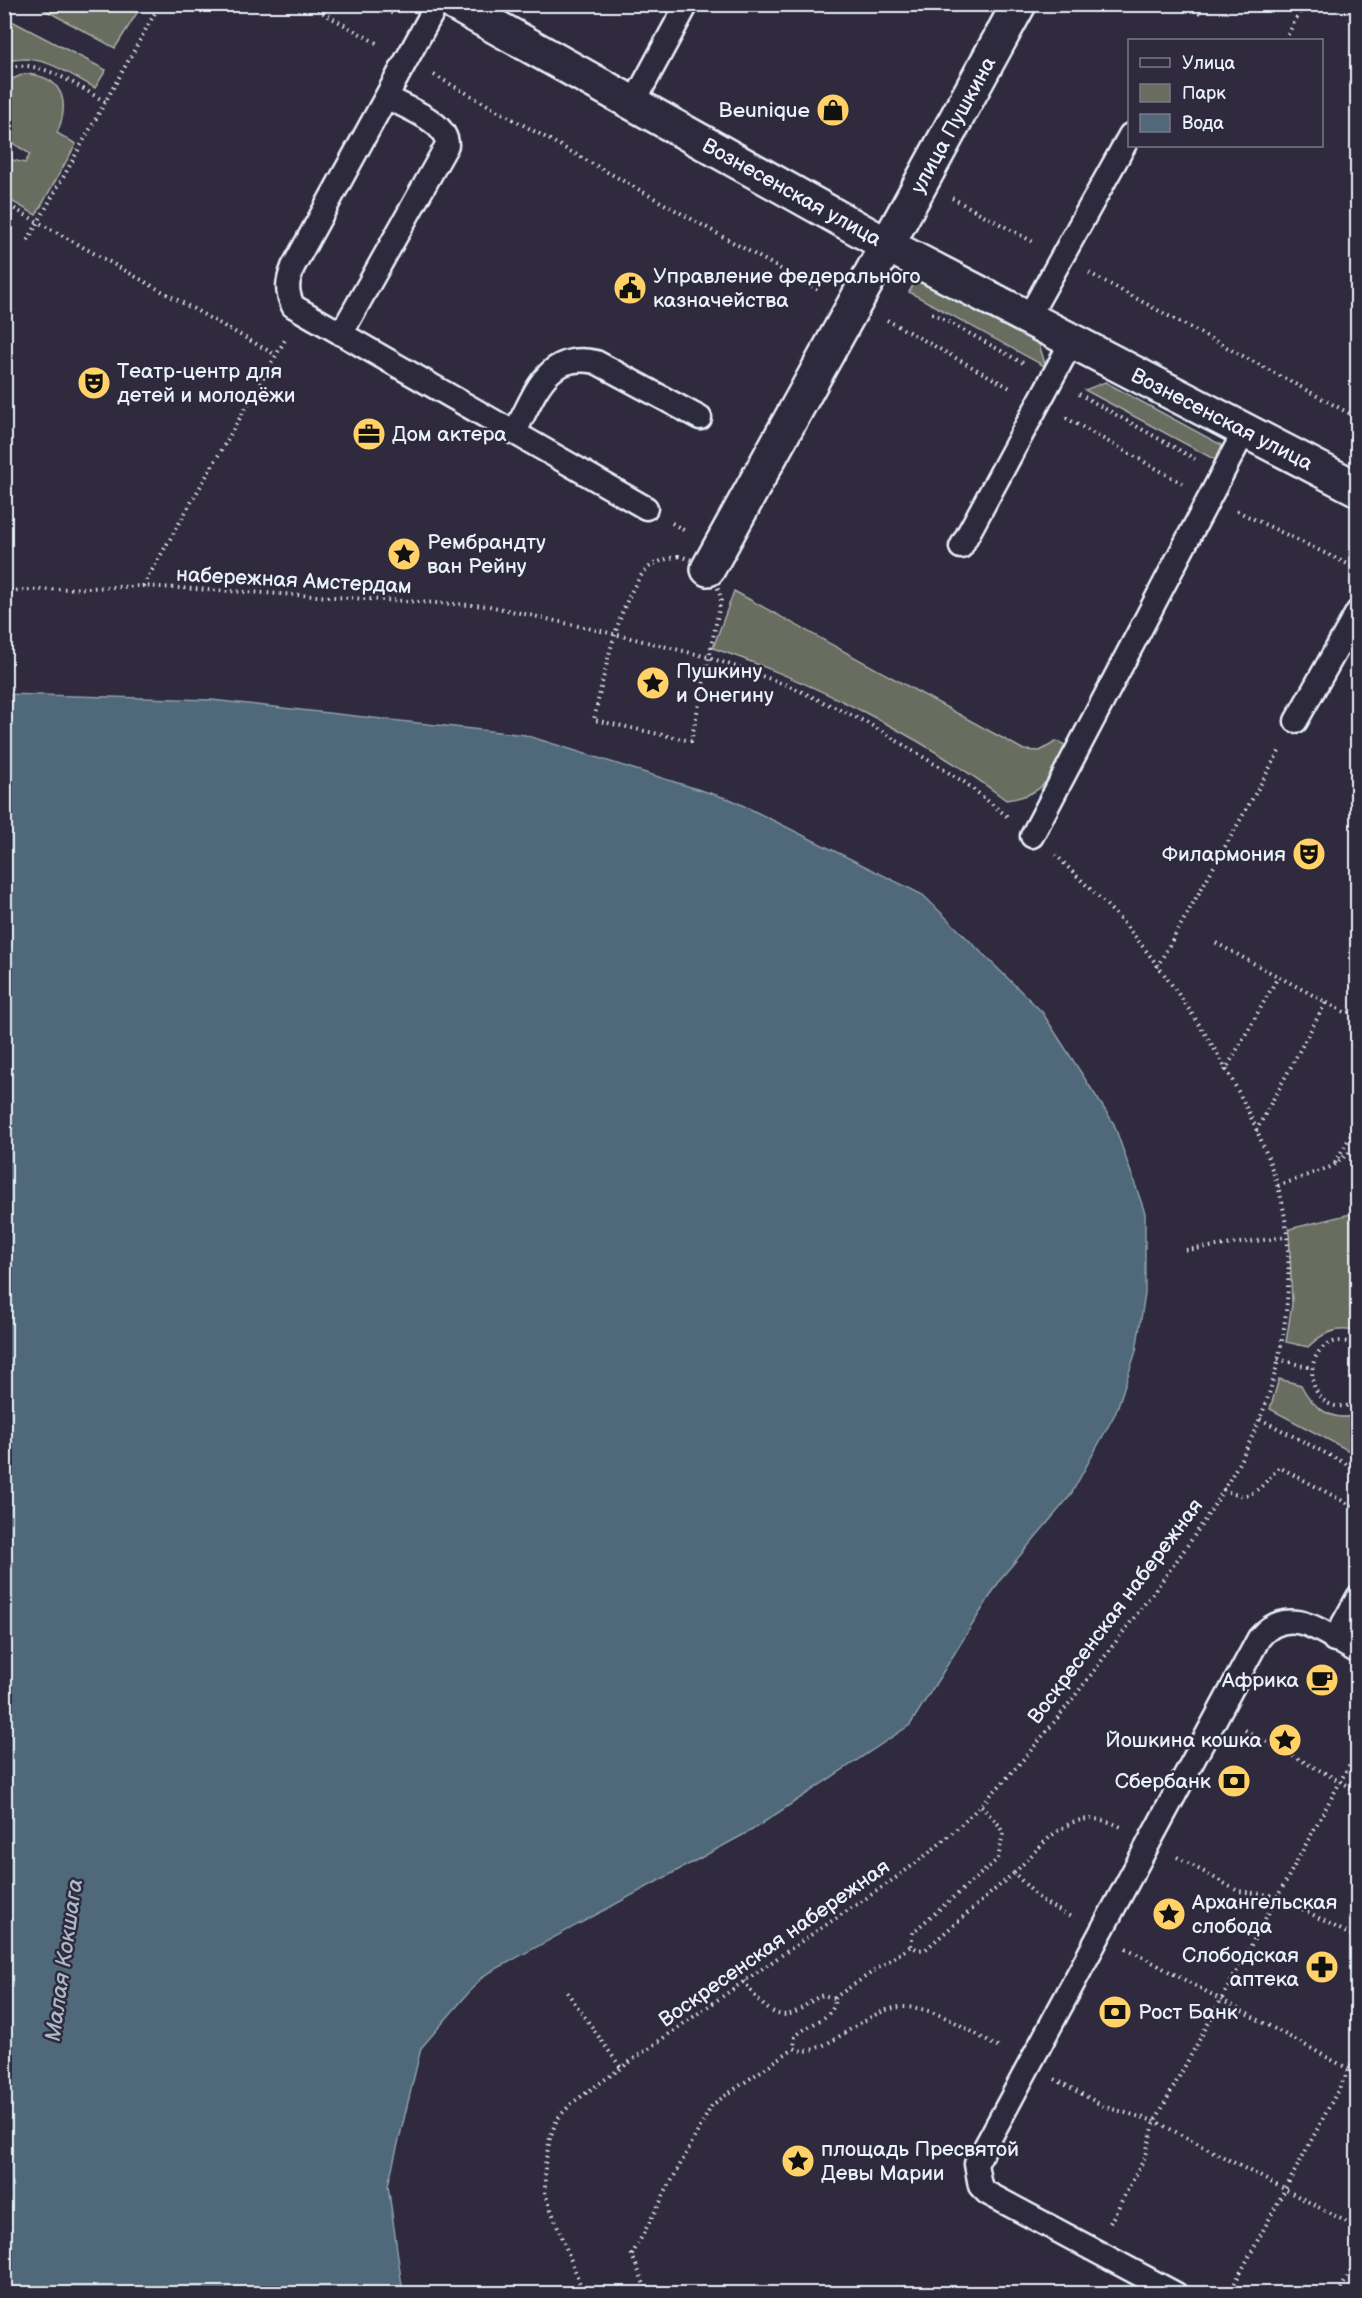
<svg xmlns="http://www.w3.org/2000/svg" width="1362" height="2298" viewBox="0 0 1362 2298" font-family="'Balsamiq Sans',sans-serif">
	<rect width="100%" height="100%" fill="#2f2a3d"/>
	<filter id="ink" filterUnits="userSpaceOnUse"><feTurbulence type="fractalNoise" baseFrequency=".0167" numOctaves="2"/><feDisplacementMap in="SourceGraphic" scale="12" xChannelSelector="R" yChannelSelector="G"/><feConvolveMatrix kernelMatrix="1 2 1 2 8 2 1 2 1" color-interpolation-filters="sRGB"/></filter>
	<g filter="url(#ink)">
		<path fill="#686d5f" stroke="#a8afac" stroke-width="1.5" d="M36,5H142L115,48Z
			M6,18L106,70L95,88C66,72 38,51 5,62Z
			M24,74C62,75 71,101 57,133L76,144L36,215L6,198L11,188L5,182V166L13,160L25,163L30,154L5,138V82Z
			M918,277L1039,344L1046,367L909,292Z
			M1105,382L1227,448L1221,463L1085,390Z
			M734,591L1024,750L1040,751L1057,741L1067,746C1049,778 1046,795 1006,800C922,736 813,682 713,648Z
			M1350,1214L1357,1224V1332C1337,1326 1322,1333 1308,1347L1286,1342L1292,1304L1289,1229Z
			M1279,1379L1301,1385C1312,1407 1332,1423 1357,1415V1455L1270,1409Z"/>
		<path fill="#50687a" stroke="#8d9fac" stroke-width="1.5" d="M5,694L212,700L525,735L732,800L923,895L1042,1012L1114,1124L1145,1213V1293L1136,1351L1116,1412L1070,1496L1002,1577L910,1725L752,1830L483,1976L421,2048L388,2185L403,2293H5Z"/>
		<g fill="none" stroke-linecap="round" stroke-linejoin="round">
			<defs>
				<path id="lane" d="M437,4L293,267C287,282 286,291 293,306L646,508
					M633,104L687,4
					M1028,318L1130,135
					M341,334L447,145C447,121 405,108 387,97
					M514,433C535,396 545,351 596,362L700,418
					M961,547L1072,341
					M1296,721L1358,611
					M1032,836L1245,430
					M1334,1640L1358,1597
					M1176,2294L987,2193L980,2186L976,2164L1259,1638C1290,1601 1325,1635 1358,1652"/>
				<path id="street" d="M708,569L887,245"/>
				<path id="secondary" d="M455,4L887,245L1358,489
					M887,245L1019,4"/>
			</defs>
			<use href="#lane" stroke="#e8f1f8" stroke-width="27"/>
			<use href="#street" stroke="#e8f1f8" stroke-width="38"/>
			<use href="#secondary" stroke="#e8f1f8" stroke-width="38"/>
			<path stroke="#e8f1f8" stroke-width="4" stroke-dasharray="1.5 4.5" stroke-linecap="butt" d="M307,4L380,45
				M375,4L395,15
				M1183,4L1200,14
				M1285,40L1304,4
				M4,69C39,56 76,86 106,102
				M434,75L820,291
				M952,198L1035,243
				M4,203L276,355
				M28,240L160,4
				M1089,273L1358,418
				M932,313L1025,364
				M887,320L1012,389
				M1079,394L1195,459
				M1066,418L1182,483
				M1237,511L1358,569
				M672,523L687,532
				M678,556C704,561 716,574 721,600L691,741L594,720C602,682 620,593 648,568C657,561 667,559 678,556Z
				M143,586L286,338
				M4,591L143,586L489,606L614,634L708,657L787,685L866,722L964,782L1008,817
				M1216,943L1346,1013L1358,1010
				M1157,967L1281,748
				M1225,1071L1278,977
				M1256,1131L1326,1002
				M1335,1163L1358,1123
				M1278,1186L1333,1166L1358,1145
				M1186,1250L1286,1237
				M1358,1345C1295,1320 1299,1429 1358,1402
				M1278,1359L1311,1368
				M1260,1419L1358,1470
				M1223,1489C1251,1505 1261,1487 1279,1467L1358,1509
				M1245,1730L1358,1791
				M981,1806L999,1825L1003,1833L998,1859L913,1932L911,1946L918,1950L926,1949L1014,1873L1042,1901L1073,1918
				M1177,1857L1238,1891L1278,1896L1358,1939
				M1014,1873C1048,1840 1072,1801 1123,1828
				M1126,1948L1358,2074
				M744,1981C754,1996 772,2022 793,2013C804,2008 812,1999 823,1995L834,1998C838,2018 806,2024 795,2037L794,2048C820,2064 867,2005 905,2007C940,2008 972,2033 1001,2049
				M567,1992L621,2068
				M834,1998L911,1946
				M1055,2079L1105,2107L1155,2121L1358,2228
				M1110,2223L1144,2159L1155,2121L1358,1749
				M584,2294L545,2194V2164L550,2138L557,2119L572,2103C647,2049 723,1996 799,1943C841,1914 886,1887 926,1855C1006,1791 1069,1704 1130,1623C1178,1560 1231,1490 1261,1416C1287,1352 1299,1251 1277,1184C1249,1095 1194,1010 1136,938C1112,908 1082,882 1056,855
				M648,2294L632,2255L712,2105L794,2048
				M1229,2294L1358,2053
				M1338,2294L1358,2258"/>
			<use href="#lane" stroke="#2f2a3d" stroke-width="22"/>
			<use href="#street" stroke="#2f2a3d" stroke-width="33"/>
			<use href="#secondary" stroke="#2f2a3d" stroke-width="33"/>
		</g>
	</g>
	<defs>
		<symbol id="shop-disc" viewBox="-11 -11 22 22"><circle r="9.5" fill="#ffd166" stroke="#2f2a3d"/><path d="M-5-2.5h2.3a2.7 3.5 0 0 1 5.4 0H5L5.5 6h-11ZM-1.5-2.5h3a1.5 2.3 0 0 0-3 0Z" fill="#111"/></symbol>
		<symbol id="civic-disc" viewBox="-11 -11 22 22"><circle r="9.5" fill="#ffd166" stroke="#2f2a3d"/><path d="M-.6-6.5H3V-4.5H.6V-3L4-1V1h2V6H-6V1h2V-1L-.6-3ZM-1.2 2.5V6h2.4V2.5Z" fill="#111"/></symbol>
		<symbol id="theatre-disc" viewBox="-11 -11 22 22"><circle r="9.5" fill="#ffd166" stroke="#2f2a3d"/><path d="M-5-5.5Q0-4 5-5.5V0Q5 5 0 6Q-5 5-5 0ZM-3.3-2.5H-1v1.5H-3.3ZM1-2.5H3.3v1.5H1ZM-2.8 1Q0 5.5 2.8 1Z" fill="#111"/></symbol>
		<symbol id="office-disc" viewBox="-11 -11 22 22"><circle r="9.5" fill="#ffd166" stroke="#2f2a3d"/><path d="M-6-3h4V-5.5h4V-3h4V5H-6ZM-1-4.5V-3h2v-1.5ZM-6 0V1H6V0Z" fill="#111"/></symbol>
		<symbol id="sight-disc" viewBox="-11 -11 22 22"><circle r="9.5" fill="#ffd166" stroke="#2f2a3d"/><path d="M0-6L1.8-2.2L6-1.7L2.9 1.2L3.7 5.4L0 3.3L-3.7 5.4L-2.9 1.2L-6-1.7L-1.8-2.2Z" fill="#111"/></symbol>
		<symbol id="cafe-disc" viewBox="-11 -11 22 22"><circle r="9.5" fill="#ffd166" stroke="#2f2a3d"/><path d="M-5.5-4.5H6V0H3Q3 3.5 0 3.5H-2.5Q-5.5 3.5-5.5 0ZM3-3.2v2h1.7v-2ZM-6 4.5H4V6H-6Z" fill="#111"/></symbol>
		<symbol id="bank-disc" viewBox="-11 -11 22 22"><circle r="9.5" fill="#ffd166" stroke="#2f2a3d"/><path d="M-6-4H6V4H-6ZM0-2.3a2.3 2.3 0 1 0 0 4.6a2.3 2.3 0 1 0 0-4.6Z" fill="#111"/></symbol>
		<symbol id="pharmacy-disc" viewBox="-11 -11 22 22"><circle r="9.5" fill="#ffd166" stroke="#2f2a3d"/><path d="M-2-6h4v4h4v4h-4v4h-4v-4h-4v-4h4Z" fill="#111"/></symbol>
	</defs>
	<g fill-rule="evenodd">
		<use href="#shop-disc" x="814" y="91" width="38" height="38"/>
		<use href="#civic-disc" x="611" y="269" width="38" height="38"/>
		<use href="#theatre-disc" x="75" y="364" width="38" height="38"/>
		<use href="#office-disc" x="350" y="415" width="38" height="38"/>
		<use href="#sight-disc" x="385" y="535" width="38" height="38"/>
		<use href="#sight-disc" x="634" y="664" width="38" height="38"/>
		<use href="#theatre-disc" x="1290" y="835" width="38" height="38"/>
		<use href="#cafe-disc" x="1303" y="1661" width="38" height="38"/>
		<use href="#sight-disc" x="1266" y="1721" width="38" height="38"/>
		<use href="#bank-disc" x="1215" y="1762" width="38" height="38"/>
		<use href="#sight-disc" x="1150" y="1895" width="38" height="38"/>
		<use href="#pharmacy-disc" x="1303" y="1948" width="38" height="38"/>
		<use href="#bank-disc" x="1096" y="1993" width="38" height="38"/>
		<use href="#sight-disc" x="779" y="2142" width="38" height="38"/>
	</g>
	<g text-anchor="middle" stroke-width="5" stroke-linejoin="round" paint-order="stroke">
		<g font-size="21" fill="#e8f1f8" stroke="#2f2a3d" text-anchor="start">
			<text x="810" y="117" text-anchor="end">Beunique</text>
			<text x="653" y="283">Управление федерального<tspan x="653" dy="24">казначейства</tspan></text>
			<text x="117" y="378">Театр-центр для<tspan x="117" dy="24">детей и молодёжи</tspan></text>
			<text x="392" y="441">Дом актера</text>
			<text x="427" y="549">Рембрандту<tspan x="427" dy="24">ван Рейну</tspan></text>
			<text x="676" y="678">Пушкину<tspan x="676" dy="24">и Онегину</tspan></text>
			<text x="1286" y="861" text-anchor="end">Филармония</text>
			<text x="1299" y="1687" text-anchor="end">Африка</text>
			<text x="1262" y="1747" text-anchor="end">Йошкина кошка</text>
			<text x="1211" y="1788" text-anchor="end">Сбербанк</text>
			<text x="1192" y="1909">Архангельская<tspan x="1192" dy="24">слобода</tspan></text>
			<text x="1299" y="1962" text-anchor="end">Слободская<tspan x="1299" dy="24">аптека</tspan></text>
			<text x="1138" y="2019">Рост Банк</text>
			<text x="821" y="2156">площадь Пресвятой<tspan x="821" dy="24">Девы Марии</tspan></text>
		</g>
		<g font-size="21" fill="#e8f1f8" stroke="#2f2a3d">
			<text transform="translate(953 125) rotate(-61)" y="7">улица Пушкина</text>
			<text transform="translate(792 192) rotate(29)" y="7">Вознесенская улица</text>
			<text transform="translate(1222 419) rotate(27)" y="7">Вознесенская улица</text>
			<text transform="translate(294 580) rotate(3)" y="7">набережная Амстердам</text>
			<text transform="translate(1115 1611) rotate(-53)" y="7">Воскресенская набережная</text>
			<text transform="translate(774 1943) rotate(-35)" y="7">Воскресенская набережная</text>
		</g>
		<g font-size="22" font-style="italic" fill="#abbac6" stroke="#2f2a3d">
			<text transform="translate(63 1960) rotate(-82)" y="8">Малая Кокшага</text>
		</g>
	</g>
	<rect width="1362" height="2298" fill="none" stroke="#2f2a3d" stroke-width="24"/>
	<rect x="12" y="12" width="1338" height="2274" fill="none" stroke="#e8f1f8" stroke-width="2" filter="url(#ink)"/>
	<rect x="1128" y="39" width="195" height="108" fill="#2f2a3d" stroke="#797a88" stroke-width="1.5"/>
	<rect x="1140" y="58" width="30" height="9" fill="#2f2a3d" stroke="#797a88" stroke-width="1.5"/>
	<text x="1182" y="69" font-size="18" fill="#e8f1f8">Улица</text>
	<rect x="1140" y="84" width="30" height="18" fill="#686d5f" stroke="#797a88" stroke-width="1.5"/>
	<text x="1182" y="99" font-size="18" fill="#e8f1f8">Парк</text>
	<rect x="1140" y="114" width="30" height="18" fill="#50687a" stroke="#797a88" stroke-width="1.5"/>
	<text x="1182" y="129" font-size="18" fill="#e8f1f8">Вода</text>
</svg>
